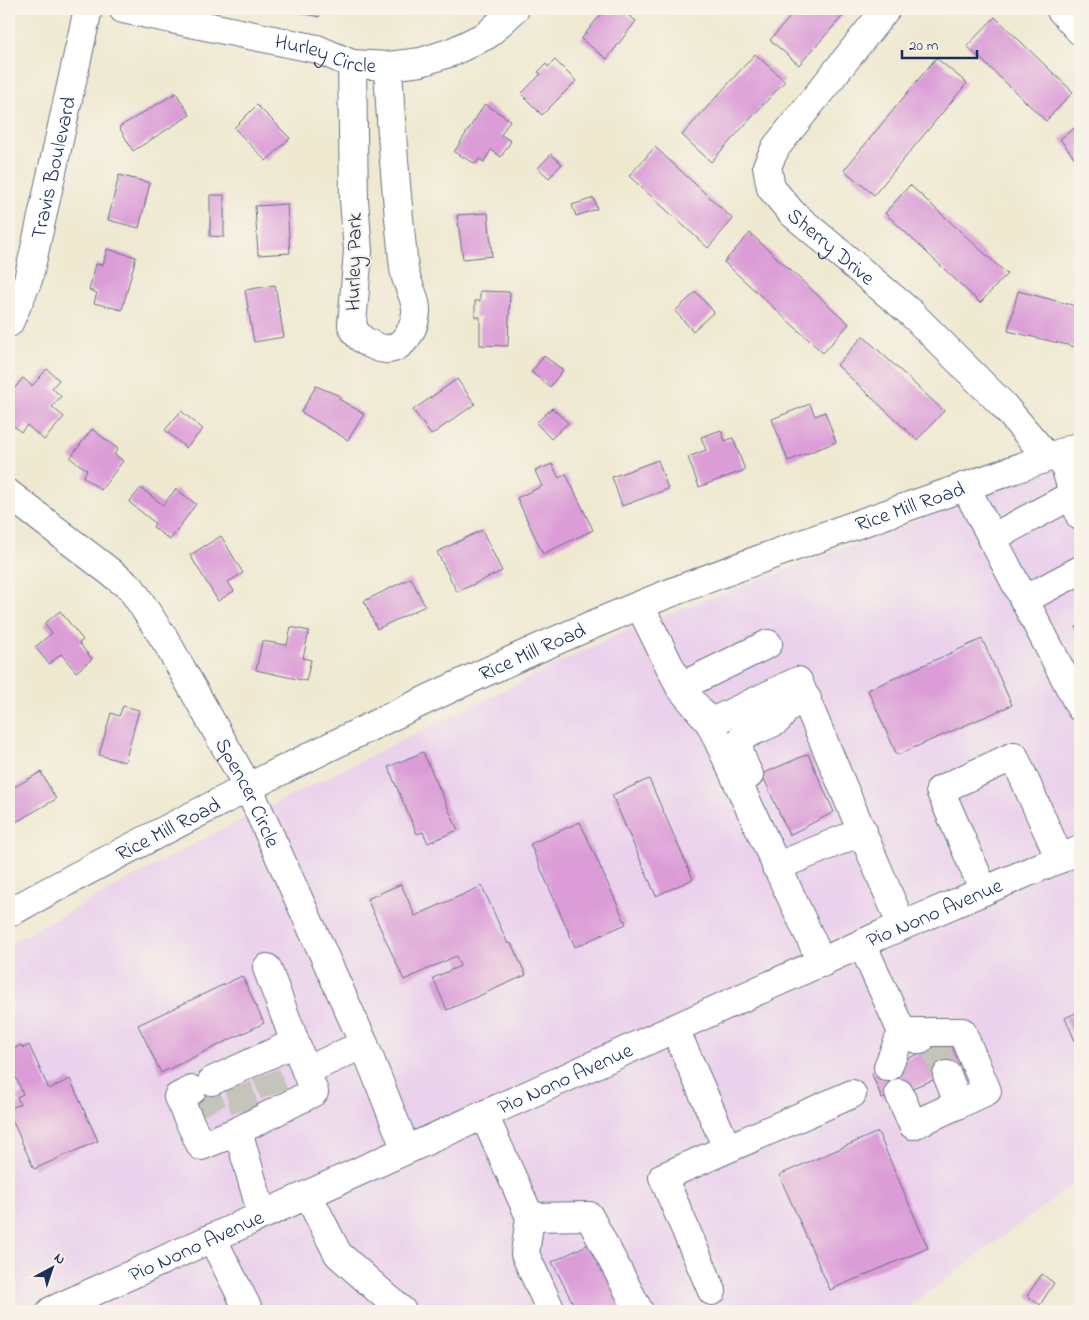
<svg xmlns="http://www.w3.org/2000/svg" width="1089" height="1320" viewBox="0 0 1089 1320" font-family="'Indie Flower',sans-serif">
	<rect width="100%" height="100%" fill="#f7f3e8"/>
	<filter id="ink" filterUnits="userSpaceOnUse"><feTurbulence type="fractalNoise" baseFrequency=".02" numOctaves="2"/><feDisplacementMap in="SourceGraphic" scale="10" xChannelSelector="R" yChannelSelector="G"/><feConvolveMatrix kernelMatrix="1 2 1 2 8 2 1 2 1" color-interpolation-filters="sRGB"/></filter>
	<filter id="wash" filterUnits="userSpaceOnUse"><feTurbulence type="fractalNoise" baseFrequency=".0096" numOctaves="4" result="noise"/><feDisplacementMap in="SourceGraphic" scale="20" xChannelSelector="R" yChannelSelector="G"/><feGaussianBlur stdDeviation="1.12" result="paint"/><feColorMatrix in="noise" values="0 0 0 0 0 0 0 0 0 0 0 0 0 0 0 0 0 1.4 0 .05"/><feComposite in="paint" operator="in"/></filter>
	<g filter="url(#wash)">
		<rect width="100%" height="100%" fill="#efe9d1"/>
		<path fill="#ead1ec" d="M1080,459V1179L903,1311H9V944L215,833L628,629Z"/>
		<g id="blocks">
			<path fill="#db9cd7" d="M298,9H321L319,17L297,12Z
				M605,9H621L636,21L607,59L581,39Z
				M797,9H849L799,65L770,40Z
				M995,17L1073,92L1046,121L967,46Z
				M755,54L785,81L711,162L682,135Z
				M936,58L967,83L874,195L844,170Z
				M555,60L576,81L542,115L521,94L541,74L538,72L546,64L548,67Z
				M176,93L190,115L133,151L119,127Z
				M485,104L510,120L501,135L511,141L501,157L491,150L484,162L479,159L476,164L454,152Z
				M257,105L290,138L266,161L234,128Z
				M1080,124V165L1060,139Z
				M655,147L733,219L708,248L629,176Z
				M551,154L562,164L549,178L538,168Z
				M119,175L150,183L139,228L108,220Z
				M910,185L1007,274L980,303L885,213Z
				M210,195H224V237L210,236Z
				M594,198L597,209L576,216L572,205Z
				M287,204L290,253L258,255L255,206Z
				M488,213L492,256L463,259L457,215Z
				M750,233L849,324L823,353L724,262Z
				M107,249L136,257L122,310L94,303L97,293L89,290L96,264L103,265Z
				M275,285L284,337L254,342L245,290Z
				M480,291L510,292L508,346L480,345V317H475V301H480Z
				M1018,291L1080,307V348L1008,331Z
				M696,292L714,312L693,331L675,311Z
				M863,336L944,411L917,440L837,365Z
				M544,356L563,370L550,387L531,372Z
				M47,369L59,380L52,388L61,396L52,407L64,417L44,440L27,425L21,432L9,422V395L23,378L32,386Z
				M457,379L475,404L431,435L413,410Z
				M316,386L340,396L339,399L364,414L348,440L301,412Z
				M810,404L815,416L825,412L836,442L788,461L772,419Z
				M552,408L568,423L551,439L536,423Z
				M181,411L203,429L186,448L165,430Z
				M92,429L118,449L114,454L123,461L101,490L83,477L87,470L70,458Z
				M721,430L725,441L733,438L745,470L699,487L688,457L706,450L701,437Z
				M658,460L668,489L622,506L612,477Z
				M552,464L559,478L566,474L593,530L543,554L517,498L542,486L535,471Z
				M141,488L163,505L176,489L196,504L170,540L153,527L155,523L129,502Z
				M482,530L502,571L457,592L437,552Z
				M221,536L243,573L228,582L234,591L218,601L190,555Z
				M411,578L425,606L377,629L364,601Z
				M60,611L83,640L79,643L92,659L76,672L61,654L49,664L35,647L52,633L44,624Z
				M1080,625V635L1076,627Z
				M291,627L309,631L303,658L311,660L306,681L256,670L262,641L287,645Z
				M982,639L1012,705L897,755L868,690Z
				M123,706L139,710L125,762L99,755L111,713L119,716Z
				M423,752L458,830L428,843L423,832L417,834L388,767Z
				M808,754L834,812L789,835L762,774Z
				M41,772L56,799L9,826V790Z
				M649,779L693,879L656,896L612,795Z
				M580,822L626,924L575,947L530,844Z
				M401,884L415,916L482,886L508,944L511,943L526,975L447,1010L433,978L460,966L456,956L404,980L367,899Z
				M242,976L264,1023L161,1073L138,1025Z
				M1080,1011V1052L1065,1018Z
				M955,1038L966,1068L882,1099L872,1074Z
				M21,1045L23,1048L29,1045L49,1089L70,1079L98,1141L34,1169L9,1113V1109L20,1104L17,1097L23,1094L9,1062V1056L12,1054L11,1050Z
				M878,1132L928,1248L830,1290L779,1175Z
				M591,1243L624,1308L617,1311H577L552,1262Z
				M1042,1274L1054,1283L1040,1305L1027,1296Z"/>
		</g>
	</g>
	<g filter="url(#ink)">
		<use href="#blocks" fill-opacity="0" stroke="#657086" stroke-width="1"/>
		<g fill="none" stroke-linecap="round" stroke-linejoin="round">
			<path stroke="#c5c4ba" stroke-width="28" stroke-dasharray="28 14" stroke-linecap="butt" d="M935,1047L947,1075
				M266,1074L274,1094
				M201,1086L219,1122
				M238,1086L245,1110"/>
			<defs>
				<g id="minor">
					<path id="s1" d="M123,9L317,49L352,64L388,66L421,62L452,52L487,35L515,9"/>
					<path id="s2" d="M886,9L776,147L767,166L771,188L792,213L911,313L1003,405L1048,458"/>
					<path d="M1060,9L1080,31"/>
					<path d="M352,64L354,200L358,251L352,325C357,338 365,342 377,347C398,357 415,331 416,312C417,297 405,283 404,268C397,201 391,133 388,66"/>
					<path id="s3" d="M9,323L28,280L88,9"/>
					<path d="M1061,453L1080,516"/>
					<path d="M965,486L1080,707"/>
					<path id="s4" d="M9,494L131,588L167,643L248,787L364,1044L406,1150"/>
					<path d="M992,538L1074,494"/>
					<path d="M1024,600L1080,570"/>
					<path d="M640,606L680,687L710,723L822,963"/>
					<path d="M680,687L768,644"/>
					<path d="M710,723L798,681L902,926"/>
					<path d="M749,775C728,732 741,739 776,721C782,718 783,710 788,707C793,703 801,701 807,699"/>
					<path d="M776,867L863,831"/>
					<path d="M984,891L940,790L1014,756L1060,859"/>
					<path id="s5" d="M9,913C86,870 165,830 243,790C382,720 521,652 665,595C802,541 942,496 1080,446"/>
					<path d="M862,944L902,1032L920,1040"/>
					<path d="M267,968L306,1071L364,1044"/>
					<path d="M675,1029L727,1148"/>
					<path d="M888,1067L902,1032H962L987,1091L959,1104"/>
					<path d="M212,1081L294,1043"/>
					<path d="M192,1090L178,1097L201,1146L238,1131"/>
					<path d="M899,1093L913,1125L959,1104L947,1075"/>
					<path d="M484,1115L530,1217L525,1254L551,1311"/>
					<path d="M308,1195L338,1254L402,1311"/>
					<path d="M262,1215L238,1131L314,1092L306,1071"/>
					<path d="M530,1217L589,1216L639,1311"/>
					<path d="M212,1238L249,1311"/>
					<path d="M712,1291L663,1177L852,1094"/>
				</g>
				<g id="major">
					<path id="s6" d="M51,1311L883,934L1080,850"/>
				</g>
			</defs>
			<use href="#minor" stroke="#657086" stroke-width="30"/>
			<use href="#major" stroke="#657086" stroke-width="30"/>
			<use href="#minor" stroke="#fff" stroke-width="28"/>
			<use href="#major" stroke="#fff" stroke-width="28"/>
		</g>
	</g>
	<g text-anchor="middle" stroke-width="4" stroke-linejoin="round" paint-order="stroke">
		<g font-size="21" fill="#1b2f5e" stroke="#f7f3e8">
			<text dy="7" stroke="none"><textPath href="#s1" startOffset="208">Hurley Circle</textPath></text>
			<text dy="7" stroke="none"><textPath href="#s3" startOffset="162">Travis Boulevard</textPath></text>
			<text dy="7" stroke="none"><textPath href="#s2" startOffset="304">Sherry Drive</textPath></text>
			<text transform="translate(353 262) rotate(-89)" y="7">Hurley Park</text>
			<text dy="7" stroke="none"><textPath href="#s5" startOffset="990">Rice Mill Road</textPath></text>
			<text dy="7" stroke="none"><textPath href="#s5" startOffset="585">Rice Mill Road</textPath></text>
			<text dy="7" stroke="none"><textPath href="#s4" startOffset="390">Spencer Circle</textPath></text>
			<text dy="7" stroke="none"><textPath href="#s5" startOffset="180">Rice Mill Road</textPath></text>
			<text dy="7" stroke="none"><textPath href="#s6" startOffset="969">Pio Nono Avenue</textPath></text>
			<text dy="7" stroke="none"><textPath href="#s6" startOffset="564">Pio Nono Avenue</textPath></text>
			<text dy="7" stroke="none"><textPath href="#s6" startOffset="159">Pio Nono Avenue</textPath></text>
		</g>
	</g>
	<rect width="1089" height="1320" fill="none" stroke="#f7f3e8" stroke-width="30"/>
	<g transform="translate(52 1268) rotate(40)" stroke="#f7f3e8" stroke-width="4" paint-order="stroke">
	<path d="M0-4L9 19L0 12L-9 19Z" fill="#1b2f5e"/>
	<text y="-8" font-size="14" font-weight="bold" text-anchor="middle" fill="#1b2f5e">N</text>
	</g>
	<path d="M902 50v8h75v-8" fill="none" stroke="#1b2f5e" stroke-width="2.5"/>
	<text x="909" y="50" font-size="15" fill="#1b2f5e" stroke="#f7f3e8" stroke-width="4" paint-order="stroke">20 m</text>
</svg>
